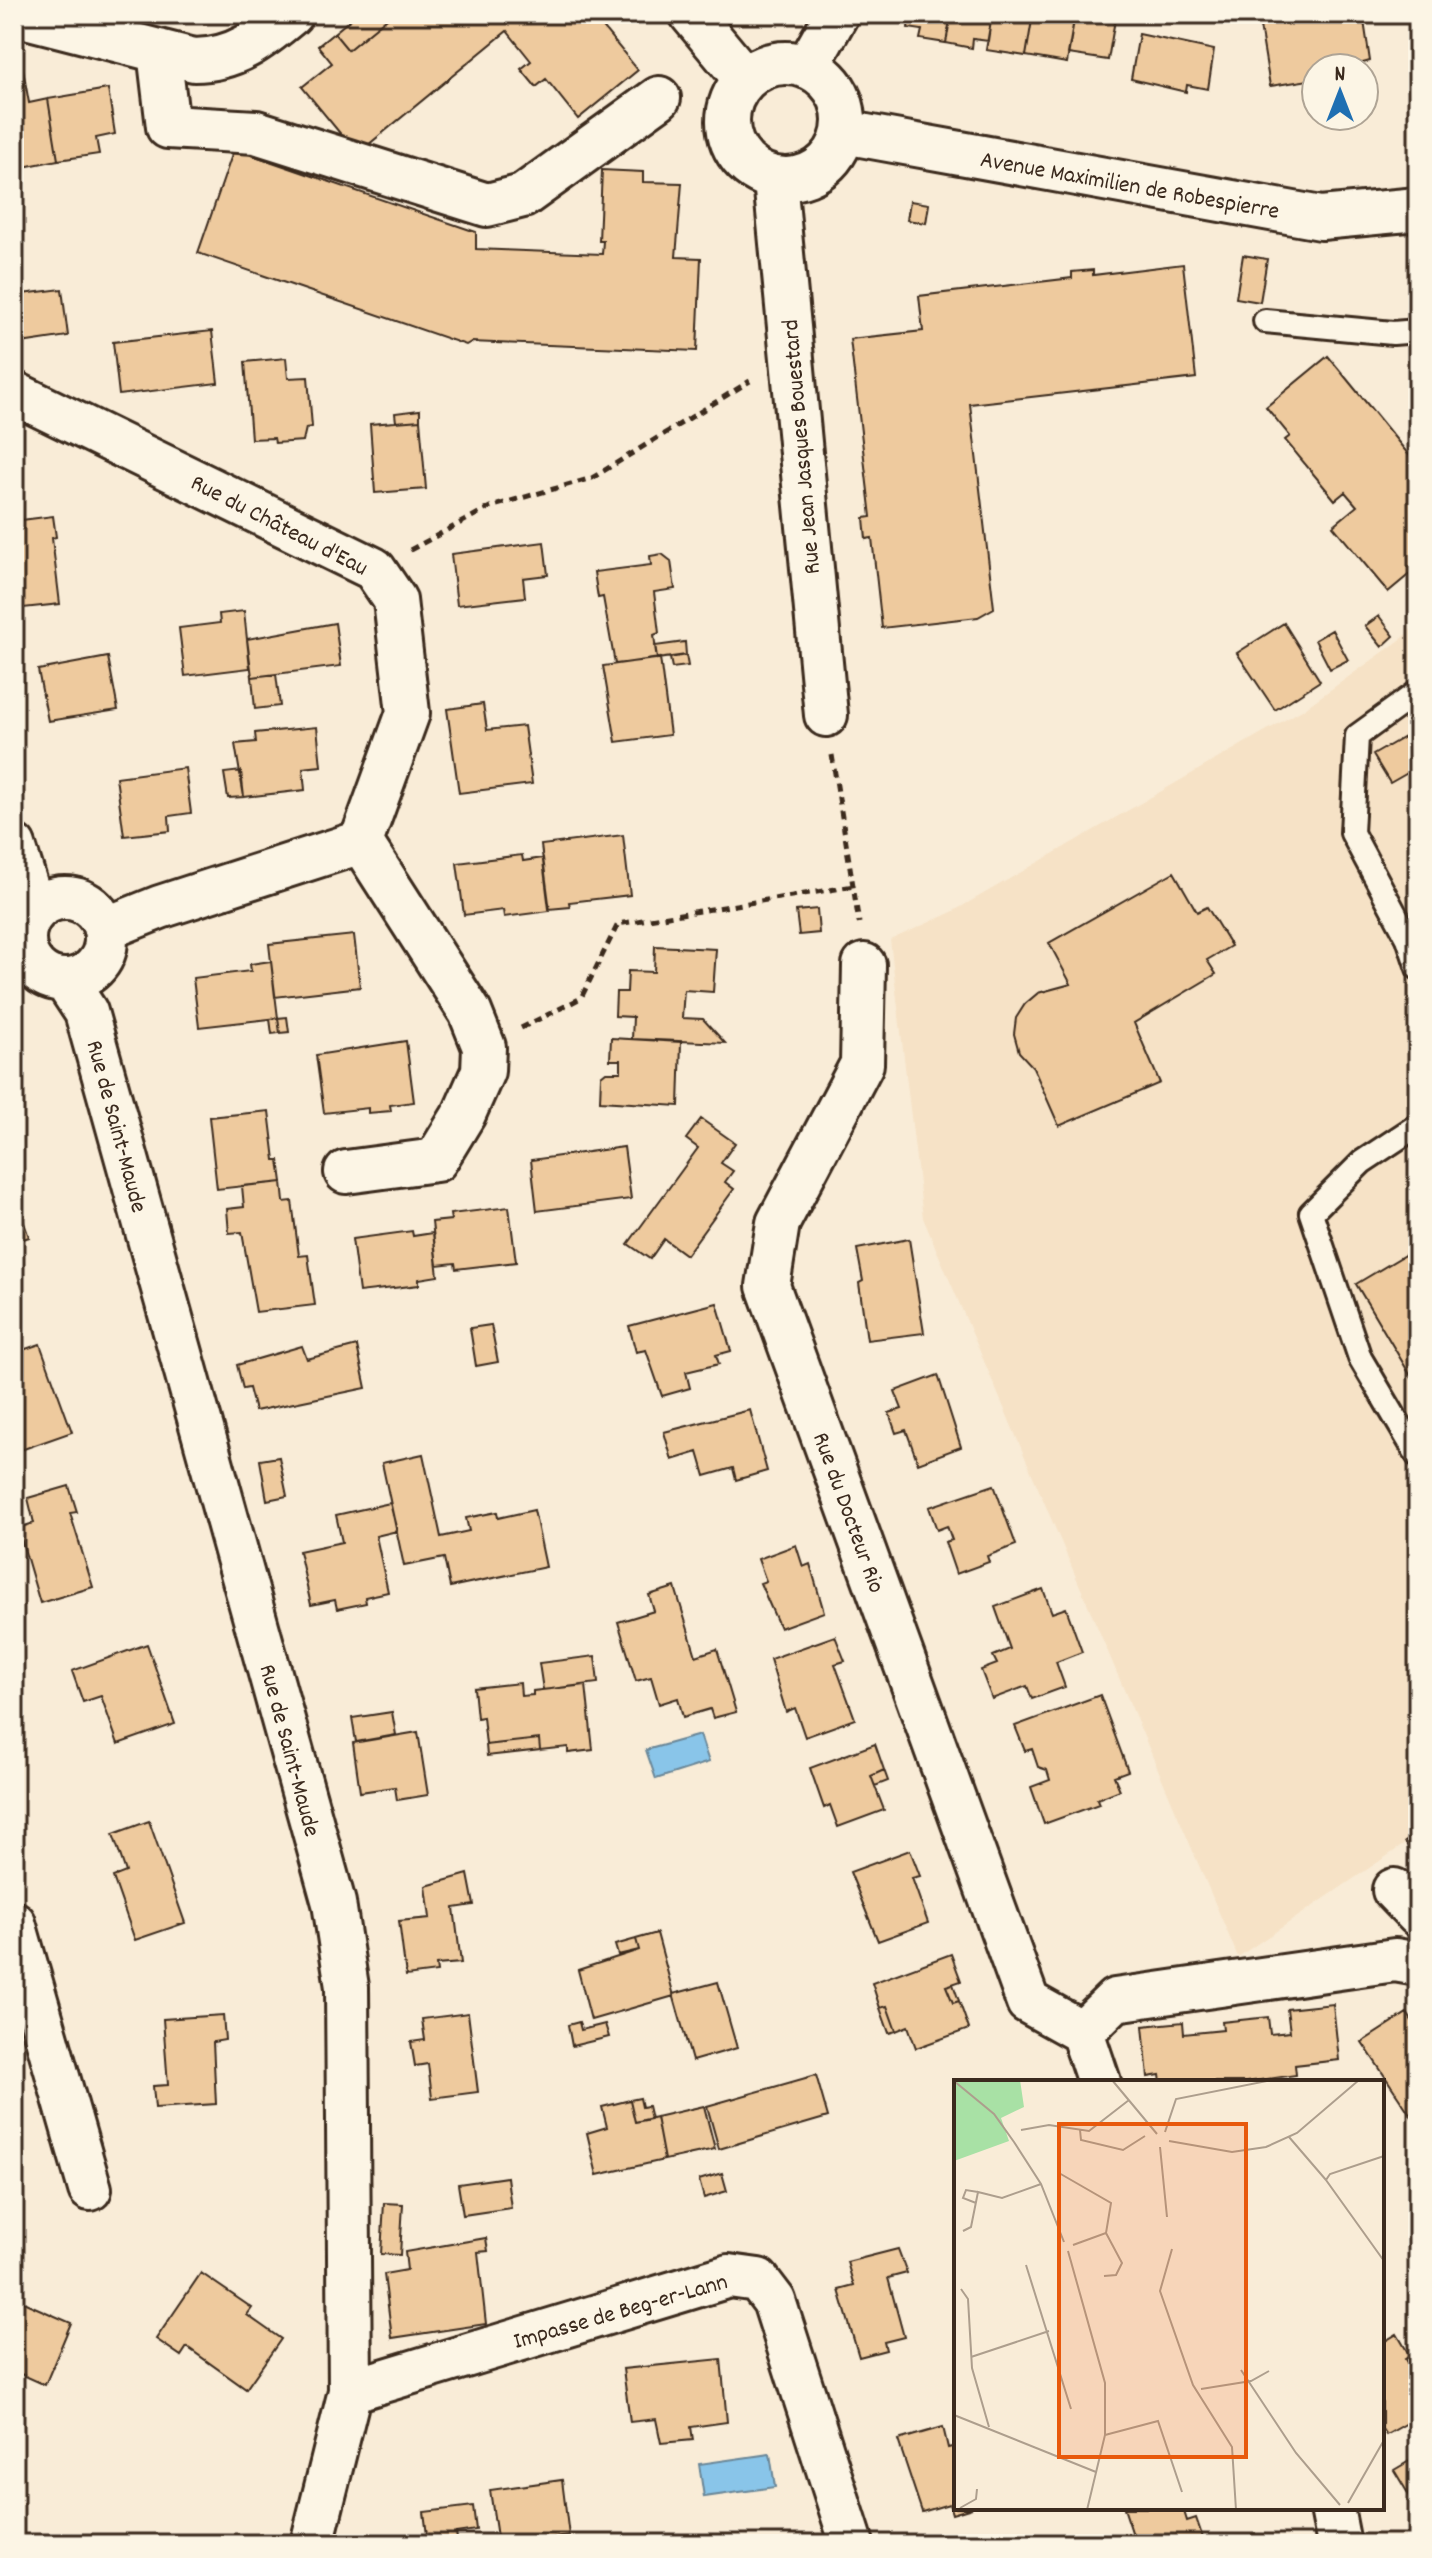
<svg xmlns="http://www.w3.org/2000/svg" width="1432" height="2558" viewBox="0 0 1432 2558" font-family="Dekko,sans-serif">
	<rect width="100%" height="100%" fill="#f9ecd7"/>
	<filter id="ink" filterUnits="userSpaceOnUse"><feTurbulence type="fractalNoise" baseFrequency=".0125" numOctaves="2"/><feDisplacementMap in="SourceGraphic" scale="16" xChannelSelector="R" yChannelSelector="G"/><feConvolveMatrix kernelMatrix="1 2 1 2 8 2 1 2 1" color-interpolation-filters="sRGB"/></filter>
	<g filter="url(#ink)">
		<path fill="#f6e2c6" d="M1418,622V1835L1238,1957L923,1218L890,940L952,912L1302,710L1403,638Z"/>
		<path fill="#89c5e9" stroke="#6a8798" stroke-width="2" d="M700,1735L709,1762L656,1779L646,1750Z
			M770,2454L775,2487L704,2497L699,2464Z"/>
		<path fill="#eeca9e" stroke="#3b2a1e" stroke-width="2" d="M357,14H392L348,50L334,33Z
			M392,14H592L638,70L578,119L546,79L536,87L521,69L531,61L507,31L357,154L302,87L332,63L318,46L334,33L348,50Z
			M910,14H951L946,43L920,39L922,30L908,28Z
			M951,14H992L988,41L973,39L972,48L946,43Z
			M992,14H1033L1026,56L986,50Z
			M1033,14H1075L1067,63L1026,56Z
			M1075,14H1116L1108,60L1068,54Z
			M1334,14H1363L1370,61L1345,68H1316V79L1270,86L1260,26Z
			M1139,34L1214,50L1208,89L1187,85L1186,92L1131,79Z
			M1418,52V93L1411,53Z
			M23,70L29,103L48,99L58,160L18,168L14,145V71Z
			M108,89L115,134L96,138L99,154L58,160L48,99Z
			M234,149L476,232V249L602,254L603,241H599L602,170L643,172V182L682,183L676,257L701,258L697,351L471,342L466,345L198,253Z
			M910,201L929,204L926,223L907,220Z
			M1243,255L1267,259L1260,302L1236,298Z
			M1183,264L1196,378L970,404L994,608L978,617L882,628L872,538L866,539L864,518L871,517L850,339L923,331L919,296L1072,278V272L1093,270V275Z
			M62,289L68,336L14,344V295Z
			M212,331L218,383L119,395L113,342Z
			M1328,356L1413,460L1418,456V567L1388,592L1333,526L1357,506L1345,492L1335,500L1285,440L1290,436L1266,407Z
			M286,358L288,378L308,377L312,427L306,428L303,441L275,443L274,438L251,439L245,362Z
			M420,410V420L396,422L395,413Z
			M420,420L426,489L375,493L370,424Z
			M14,463L22,520L14,521Z
			M53,516L56,537L52,538L60,604L14,609V521Z
			M544,542L548,575L523,578L525,597L457,605L451,554Z
			M662,554L671,561L675,589L654,592L659,633L654,635L657,659L615,664L603,597L598,598L594,572L651,565L650,556Z
			M244,611L250,668L185,676L179,628L220,623L219,614Z
			M1379,616L1394,636L1382,647L1365,626Z
			M335,623L341,666L252,677L247,639Z
			M1284,623L1320,681L1275,710L1237,653Z
			M1332,630L1348,660L1330,669L1315,640Z
			M685,642L686,655L657,659L655,646Z
			M686,655L688,666L672,668L670,658Z
			M108,657L118,710L48,721L38,670Z
			M660,658L670,735L616,742L603,666Z
			M276,674L280,706L255,709L252,677Z
			M483,704L487,730L524,726L532,784L459,793L447,709Z
			M317,727L321,766L303,768L305,790L244,797L235,744L256,742L255,733Z
			M1418,729V767L1390,783L1373,755Z
			M185,768L191,813L169,816L170,831L124,836L116,777Z
			M241,771L244,797L228,798L224,773Z
			M623,835L630,895L569,902L570,907L549,909L541,845Z
			M522,855L523,861L543,858L550,911L504,917L503,910L464,915L457,863Z
			M1174,872L1197,912L1207,907L1231,946L1207,960L1216,974L1134,1023L1160,1083L1059,1126L1033,1067L1019,1052L1014,1034L1016,1018L1025,1004L1038,993L1071,984L1049,943Z
			M817,909L819,933L799,935L796,911Z
			M354,935L360,987L275,997L269,944Z
			M655,946L716,949L713,992L684,990L682,1018L703,1019L725,1043L632,1039L633,1017L615,1016L616,992H627L628,971L654,972Z
			M271,961L278,1018L199,1027L193,978L251,971L250,964Z
			M287,1017L289,1032L280,1033L278,1018Z
			M278,1018L280,1033L272,1034L270,1019Z
			M611,1038L681,1042L679,1106L600,1101L601,1076L606,1072H621V1060H610Z
			M406,1041L414,1102L390,1105L391,1111L368,1113V1108L324,1113L316,1055Z
			M269,1111L275,1160H279L282,1182L217,1189L209,1117Z
			M701,1119L735,1143L721,1163L733,1171L725,1182L734,1189L686,1255L664,1239L650,1259L628,1244L698,1148L686,1139Z
			M624,1147L631,1199L537,1211L531,1160Z
			M282,1182L284,1202L292,1201L299,1256L308,1255L315,1305L256,1312L242,1232L229,1233L227,1209L244,1207L242,1186Z
			M14,1194L29,1237L14,1242Z
			M509,1207L516,1262L456,1269L455,1263L437,1265L432,1222L451,1220L450,1214Z
			M412,1231L413,1236L433,1233L438,1276L419,1279V1285L359,1292L352,1239Z
			M909,1239L924,1333L867,1340L859,1283L863,1281L857,1249Z
			M1418,1247V1388L1356,1284Z
			M717,1303L731,1351L716,1355L719,1364L686,1372L690,1388L662,1396L646,1350L636,1352L629,1326Z
			M491,1325L498,1362L476,1366L470,1328Z
			M40,1344L72,1432L15,1452L14,1353Z
			M302,1346L307,1359L357,1346L366,1388L255,1411L249,1388L243,1389L237,1365Z
			M938,1375L961,1447L918,1463L906,1430L896,1433L889,1413L902,1409L895,1391Z
			M750,1410L767,1471L736,1480L733,1468L705,1476L698,1452L672,1460L664,1432Z
			M423,1454L441,1537L469,1531L466,1518L497,1512L498,1518L534,1510L546,1567L450,1587L444,1558L404,1566L382,1463Z
			M279,1457L287,1496L267,1500L260,1460Z
			M994,1485L1016,1545L987,1556L989,1562L956,1574L945,1542L952,1540L947,1526L937,1530L929,1507Z
			M69,1486L77,1512L70,1513L93,1587L40,1603L18,1528L34,1523L28,1498Z
			M390,1503L397,1531L376,1536L388,1592L365,1597L366,1603L337,1609L335,1600L311,1605L299,1551L342,1542L336,1515Z
			M796,1545L803,1567L810,1564L824,1612L780,1628L760,1583L766,1581L758,1559Z
			M675,1587L696,1656L717,1649L736,1712L713,1718L710,1709L683,1717L678,1698L659,1704L651,1677L636,1681L618,1622L654,1611L649,1595Z
			M1043,1589L1052,1613L1066,1608L1082,1652L1056,1662L1065,1687L1032,1699L1027,1686L992,1699L981,1670L997,1664L993,1656L1010,1649L995,1607Z
			M835,1636L845,1661L835,1664L855,1719L805,1737L795,1708L786,1712L770,1659Z
			M147,1644L175,1724L118,1744L101,1696L83,1702L72,1671Z
			M595,1656L598,1683L543,1690L539,1663Z
			M520,1683L521,1696L533,1695V1691L586,1685L593,1750L568,1753V1747L540,1750L539,1739L486,1745L483,1717L477,1718L474,1688Z
			M1100,1695L1128,1771L1114,1776L1120,1790L1097,1799L1099,1804L1044,1824L1031,1787L1050,1780L1047,1770L1038,1767L1032,1749L1025,1751L1015,1726Z
			M392,1712L396,1735L356,1742L352,1718Z
			M418,1732L428,1795L397,1800L395,1787L360,1792L353,1743Z
			M539,1739L540,1750L487,1756L486,1745Z
			M875,1744L884,1770L871,1776L884,1810L838,1827L830,1805L824,1808L810,1768Z
			M884,1770L888,1781L875,1786L871,1776Z
			M149,1821L185,1923L135,1940L113,1877L126,1872L113,1834Z
			M1418,1835V1859L1416,1860L1405,1842Z
			M910,1850L920,1876L912,1878L928,1923L878,1941L850,1872Z
			M468,1874L474,1905L454,1908L461,1963L436,1965L437,1972L406,1976L399,1921L430,1918L426,1886Z
			M657,1933L674,1996L591,2020L578,1970L639,1950L636,1939Z
			M636,1939L639,1950L618,1955L615,1945Z
			M951,1954L961,1981L946,1986L953,2003L959,2001L969,2029L916,2048L908,2026L896,2031L887,2006L880,2008L872,1983Z
			M718,1982L737,2048L692,2061L673,1994Z
			M953,1984L959,2001L953,2003L946,1986Z
			M1333,2004L1339,2060L1295,2065L1296,2075L1246,2082H1161L1160,2075L1148,2077L1143,2026L1183,2022L1184,2034L1223,2030L1222,2022L1268,2017L1270,2034L1290,2032L1287,2009Z
			M887,2006L896,2031L889,2033L880,2008Z
			M468,2013L478,2092L432,2098L428,2064L415,2066L411,2042L425,2040L422,2019Z
			M1407,2013L1418,2030V2126L1362,2042Z
			M223,2015L225,2040L213,2042L216,2104L155,2108L153,2086L168,2085L163,2019Z
			M579,2022L581,2030L605,2024L609,2037L572,2046L568,2025Z
			M816,2075L828,2117L719,2149L707,2106Z
			M640,2098L642,2107L648,2106L651,2119L635,2122L630,2100Z
			M630,2100L635,2122L656,2117L664,2160L597,2175L587,2133L607,2127L602,2107Z
			M704,2106L715,2149L664,2160L656,2117Z
			M722,2173L727,2191L704,2198L699,2180Z
			M507,2177L511,2208L463,2215L458,2184Z
			M384,2203L403,2204L400,2255L381,2254Z
			M486,2238L488,2251L478,2252L486,2324L392,2338L384,2274L407,2270L405,2252Z
			M898,2249L907,2273L888,2278L904,2337L884,2342L886,2350L859,2357L839,2290L854,2286L847,2262Z
			M201,2273L252,2308L247,2315L281,2339L246,2389L187,2347L181,2356L156,2339Z
			M14,2298L71,2323L45,2385L14,2371L19,2357L14,2355Z
			M1397,2334L1410,2356L1405,2359L1418,2381L1411,2385L1418,2396V2417L1386,2435L1382,2429V2343Z
			M721,2359L727,2422L691,2427L693,2440L661,2443L656,2419L630,2422L623,2369Z
			M943,2427L948,2448L956,2446V2508H972L952,2514L949,2504L922,2512L898,2440Z
			M1418,2456V2510L1394,2470Z
			M562,2480L569,2536L498,2544L490,2490Z
			M473,2506L476,2530L456,2533L458,2544H388V2540L427,2535L424,2512Z
			M1124,2508H1183L1187,2521L1196,2518L1205,2544H1136Z"/>
		<g fill="none" stroke-linecap="round" stroke-linejoin="round">
			<defs>
				<path id="service" d="M1265,321L1393,333L1418,331
					M1418,692L1357,736L1352,833L1408,938L1418,968
					M1418,1125L1362,1162L1311,1213L1360,1358L1418,1456"/>
				<path id="minor" d="M14,14L194,60C235,60 261,39 291,14
					M691,14L745,79
					M159,51L168,127L256,132L487,205L523,196L659,98
					M728 121a58 58 0 1 1 116 0a58 58 0 1 1-116 0Z
					M807,67L837,14
					M844,132L1321,218L1418,209
					M775,180L826,715
					M14,393L374,569L395,600L408,713L361,842L160,907L105,929
					M14,846L34,910
					M24 939a41 41 0 1 1 82 0a41 41 0 1 1-82 0Z
					M864,965L862,1064L778,1223L768,1286L1028,2002L1082,2032L1099,2082
					M65,980L86,1012L334,1903L347,1987L350,2391L312,2544
					M346,1172L436,1160L464,1114L483,1071L484,1047L470,1012L361,842
					M1394,1890L1418,1915
					M14,1923L90,2189
					M1082,2032L1115,2000L1395,1960L1418,1964
					M350,2391L729,2276L758,2280L774,2301L852,2544
					M1332,2508L1339,2544"/>
			</defs>
			<use href="#service" stroke="#3b2a1e" stroke-width="28"/>
			<use href="#minor" stroke="#3b2a1e" stroke-width="48"/>
			<path stroke="#3b2a1e" stroke-width="5" stroke-dasharray="8 6" stroke-linecap="butt" d="M410,550L490,507L592,478L750,381
				M832,755L859,923
				M521,1028L581,998L618,924L854,886"/>
			<use href="#service" stroke="#fcf5e5" stroke-width="22"/>
			<use href="#minor" stroke="#fcf5e5" stroke-width="42"/>
		</g>
	</g>
	<g text-anchor="middle" stroke-width="6" stroke-linejoin="round" paint-order="stroke">
		<g font-size="24" fill="#3b2a1e" stroke="#fcf5e5">
			<text transform="translate(1130 184) rotate(10)" y="8">Avenue Maximilien de Robespierre</text>
			<text transform="translate(800 447) rotate(-95)" y="8">Rue Jean Jasques Bouestard</text>
			<text transform="translate(280 524) rotate(27)" y="8">Rue du Château d'Eau</text>
			<text transform="translate(118 1126) rotate(75)" y="8">Rue de Saint-Maude</text>
			<text transform="translate(850 1512) rotate(70)" y="8">Rue du Docteur Rio</text>
			<text transform="translate(291 1750) rotate(75)" y="8">Rue de Saint-Maude</text>
			<text transform="translate(620 2310) rotate(-16)" y="8">Impasse de Beg-er-Lann</text>
		</g>
	</g>
	<g transform="translate(954 2080)">
		<rect width="430" height="430" fill="#f9ecd7"/>
		<path d="M0,0H66L70,27L47,38L55,61L0,81Z" fill="#a8e1a5"/>
		<path fill="none" stroke="#ad9e8d" stroke-width="2" d="M158,0L203,54M0,1L40,34L60,62L87,104L110,162M67,50L95,45L135,51L175,20M126,50L127,60L169,70L191,56M211,52L222,19L318,0M335,57L372,100M215,61L278,72L312,67L343,53L405,0M206,67L213,137M430,76L376,94L372,100L430,181M105,93L157,123L152,153L119,165M22,123L9,118L12,110L24,112M9,151L17,147L24,112L48,118L87,104M218,169L206,211L239,305L278,367L282,430M114,171L151,303V355L133,430M72,185L117,329M150,196L162,195L168,183L152,153M7,209L14,219L18,288L35,347M17,277L95,251M287,290L342,373L386,425M247,309L297,301L315,291M0,335L142,392M151,355L204,341L228,412M394,423L430,360M6,428L22,419L23,409"/>
		<path fill="#e8590c" fill-opacity="0.15" stroke="#e8590c" stroke-width="4" d="M105,44H292V377H105Z"/>
		<rect width="430" height="430" fill="none" stroke="#3b2a1e" stroke-width="4"/>
	</g>
	<rect width="1432" height="2558" fill="none" stroke="#fcf5e5" stroke-width="48"/>
	<rect x="24" y="24" width="1384" height="2510" fill="none" stroke="#3b2a1e" stroke-width="3" filter="url(#ink)"/>
	<g transform="translate(1340 92)"><circle r="38" fill="#fcf5e5" stroke="#afa495" stroke-width="2"/>
	<path d="M0-6L14 30L0 20L-14 30Z" fill="#1f6fb2"/>
	<text y="-12" font-size="22" font-weight="bold" text-anchor="middle" fill="#3b2a1e">N</text>
	</g>
</svg>
